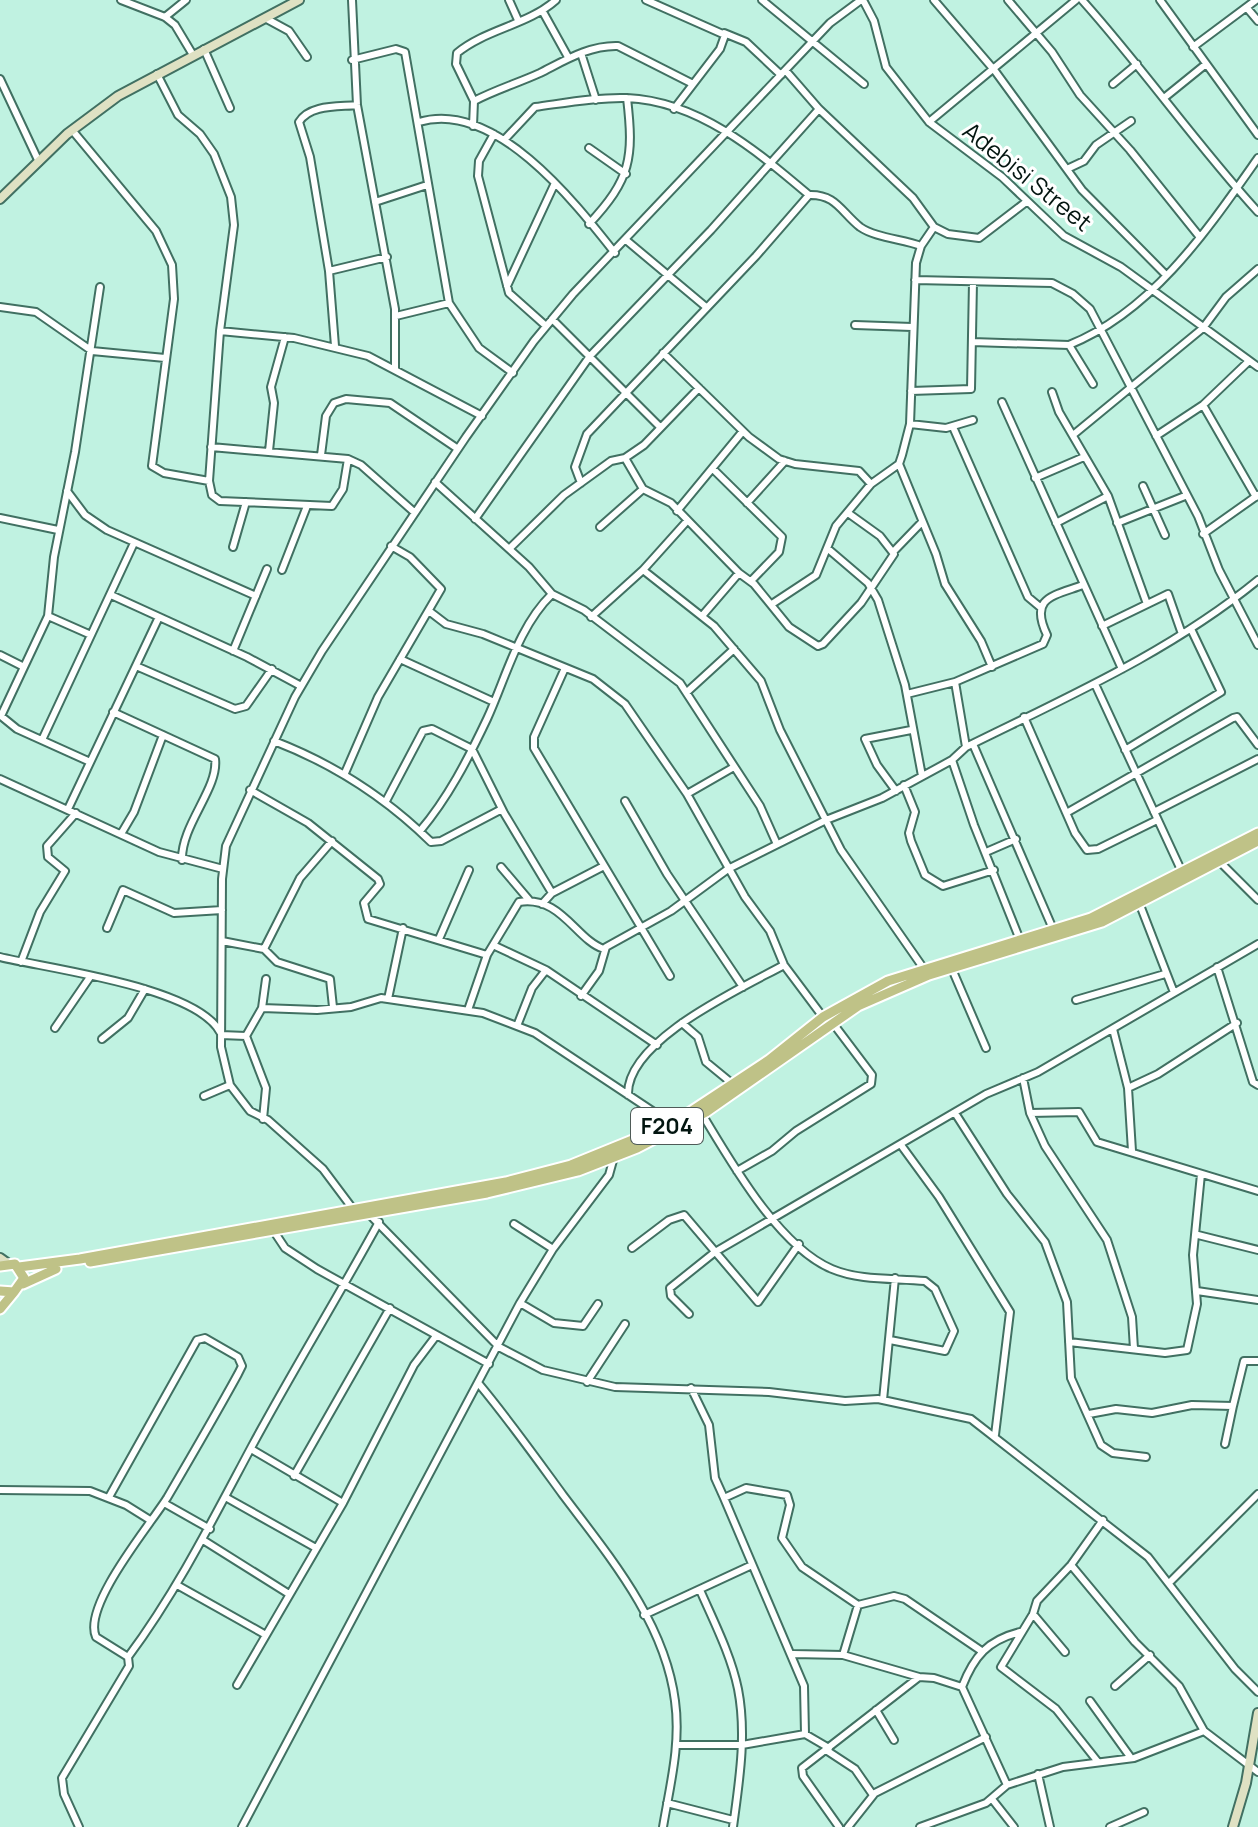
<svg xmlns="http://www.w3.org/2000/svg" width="1258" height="1827" viewBox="0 0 1258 1827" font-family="Manrope,sans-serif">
	<rect width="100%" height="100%" fill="#c0f2e1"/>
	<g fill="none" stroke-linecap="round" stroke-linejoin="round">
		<defs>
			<path id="street" d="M121,0L165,17L175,25L193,55
				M352,0L357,105L395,309V368
				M509,0L518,20
				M646,0L725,35L720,49L674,109
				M762,0L864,84
				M863,0L874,21L886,67L929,122L1002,177L1064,236L1121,267L1258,367
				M934,0L995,71L1082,190L1166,275
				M1008,0L1052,52L1080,95L1130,150L1199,236
				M1082,0C1143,68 1196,144 1258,212
				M1160,0L1258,135
				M1247,8L1258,21
				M543,12L568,57
				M165,17L186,0
				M265,18L289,31L307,57
				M724,33L746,42L781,75
				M1193,47L1256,0
				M204,49L230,108
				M581,53L596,100
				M352,60L396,49L405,52L449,303L479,348L513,373
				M157,74L178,115L200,134L214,154L231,197L234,225L220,331L209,481L212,495L220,501L332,506L343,489L348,459
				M0,79L39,162
				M1113,84L1137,64
				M1164,98L1206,64
				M474,101L456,64L457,53C486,29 528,25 556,0
				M419,122C494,99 574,201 615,253
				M929,122L1076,0
				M473,126L474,101C495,90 518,83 540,73C564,61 589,45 618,46L693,84
				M72,130L156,231L172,265L174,299L152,466L164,473L209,481
				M494,134L479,161L478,176L509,293L546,326
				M505,139L535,107C565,103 597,97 627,98C698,101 757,151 809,195C836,194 841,212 860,227C876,238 903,239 921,246
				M589,148L626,174
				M1067,169L1084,161L1096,145L1131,121
				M375,202L427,185
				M589,224C631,179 634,158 627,98
				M934,227L948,234L979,238L1026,202
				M626,240L706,307
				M329,271L387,257
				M915,280L1052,283L1073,294L1090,309L1198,516L1219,570L1258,645
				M507,286L554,185
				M0,307L36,312L92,351L165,358
				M396,316L449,303
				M552,319L660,427
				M855,325L912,327
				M220,331L294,338L368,356L482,416
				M972,342L1069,345C1153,311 1208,229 1258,158
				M1069,345L1093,384
				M335,346L329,271L310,157L299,122C310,104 339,107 357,105
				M663,353L749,437L779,459L795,464L859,471L871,484
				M911,391L971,389L973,282
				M1052,392L1059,412L1108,496L1147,604
				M1002,402L1122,669
				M1203,405L1256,497
				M910,424L946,428L973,420
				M953,427L1028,597L1040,607
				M1073,435L1203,328L1226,297L1258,269
				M1156,436L1203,405L1249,361
				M211,447L348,459L361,465L414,512
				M269,451L274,403L271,387L285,337
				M321,455L326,416L334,403L346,399L390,403L458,449
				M625,458L643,489L671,503L739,573L754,584L789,627L818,646L823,644L861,603L894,554L880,536L848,513
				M899,464L936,554L945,584L981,641L992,667
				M713,469L782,537L779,552L751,581
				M1035,478L1084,457
				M435,482L529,567L552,594L584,610L680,683L760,806L776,842
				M581,483L575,467L587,434L756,256L809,195
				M1143,486L1165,535
				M67,491L85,515L107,530L256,596
				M747,503L785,461
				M677,511L743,431
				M0,518L58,530
				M475,519L590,356L711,230L819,109
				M1056,523L1108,496
				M1117,523L1185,496
				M600,527L643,489
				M1203,534L1258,495
				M233,547L246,502
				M827,548L868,583L878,600L905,685L922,776
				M509,549L564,495L611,461L625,458L644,445L699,388
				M894,551L922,522
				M282,570L307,506
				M643,570L714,626L761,681L780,730L841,850L924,969
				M111,595L247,657L301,686
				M772,604L816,575L836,526L871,484L899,464L902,455L910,424L916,263L921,246L934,227L913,198L819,109L786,71
				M429,611L446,624L483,634L593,679L625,704L687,794L745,897L770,931L784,965L823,1017
				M48,616L91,635
				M702,616L739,573
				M591,617L643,570L687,521
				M1102,626L1168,594L1182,634
				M233,651L267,569
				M0,655L22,666
				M400,659L494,702
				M136,666L235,709L246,706L272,669
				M565,668L534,737V748L670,976
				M1095,684L1182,872
				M687,692L734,649
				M907,694L955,682
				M113,712L215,759C219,788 181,825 182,860
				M1024,717L1075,833L1087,850L1098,849L1157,820
				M42,740L134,543
				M274,741C334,764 385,797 431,842L441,841L502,809
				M973,744L1053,929
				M966,747L955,682L1043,644L1047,635C1029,597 1053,596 1083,585
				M1125,750L1221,692L1191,629
				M952,760L974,825L1020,940
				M88,761L17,729L1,716L48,616L54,557L75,452L100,287
				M345,773L378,697L441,589L410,557L391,546
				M0,779L159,852L223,869
				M904,785L915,812L909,833L911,841L925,875L943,886L994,870
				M250,790L308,823L378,879L380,884L364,903L368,919L487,955
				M896,791L877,765L865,739L911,730
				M687,794L734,767
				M386,801L423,731L432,729L472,749L504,813L552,893
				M625,801L667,874L743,987
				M68,809L159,617
				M1068,812L1233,718L1237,717L1258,745
				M1154,812L1258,759
				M420,831C448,798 468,759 487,719C506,678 518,627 552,594
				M121,834L134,812L163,735
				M332,841L300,878L264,949L277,962L330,979L333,1007
				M986,852L1016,839
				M1220,862L1258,900
				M501,867L529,900
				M542,904L552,893L604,866
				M1140,905L1173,990
				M107,928L123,890L174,913L222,910
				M439,939L469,870
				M222,941L264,949
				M495,946L546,970L657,1045
				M0,957C50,969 196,987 220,1032
				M21,962L40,912L65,871L48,857L47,846L76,813
				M1217,967L1253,1082L1258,1085
				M952,969L986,1048
				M581,996L599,971L606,947L671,911L728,869L826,820L882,798L952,760L966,747C1067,697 1170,652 1258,580
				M388,999L403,928
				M1076,1000L1165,974
				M262,1008L266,979
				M468,1010L487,955L519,902C561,895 576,940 604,949
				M682,1023L698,1037L706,1062L734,1085
				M517,1026L532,988L546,970
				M55,1028L90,977
				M1113,1029L1128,1088L1132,1151
				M221,1035L246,1036L262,1008L317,1010L351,1007L381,998L483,1013L535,1033L672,1124
				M246,1036L266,1088L263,1119
				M102,1039L128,1018L145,989
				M1023,1078L1030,1113L1045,1146L1107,1240L1132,1317L1134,1349
				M1128,1088L1158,1074L1237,1023
				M628,1095C626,1040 742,988 784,965
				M204,1096L230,1085
				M955,1113L1007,1194L1045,1242L1067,1302L1071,1378L1101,1445L1113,1453L1146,1457
				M1030,1113L1079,1112L1097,1142L1258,1191
				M702,1114C731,1162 779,1247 832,1269C860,1281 895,1278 925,1281L935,1289L954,1331L945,1351L890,1340
				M901,1145L939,1197L1010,1312L995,1435
				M737,1171L772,1151L796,1131L871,1084L872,1075L832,1022
				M353,1209L323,1169L268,1120L250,1111L230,1085L221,1047L222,879L226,846L295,697L322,651L466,437L534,341L573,294L830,23L861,0
				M369,1214L499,1347L543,1370L615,1387L769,1392L845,1401L878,1399L971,1419L1148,1557L1235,1669L1258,1692
				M514,1224L553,1249
				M273,1230L285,1248L317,1269L489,1364
				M1198,1235L1258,1250
				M632,1248L669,1220L684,1215L758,1302L799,1244
				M1197,1291L1258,1300
				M520,1303L554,1323L583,1326L598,1304
				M689,1314L671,1296L670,1288L715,1252L986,1094L1038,1072L1258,944
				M1069,1342L1165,1353L1187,1350L1197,1304L1193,1255L1201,1174
				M587,1382L625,1324
				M479,1384C509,1420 536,1458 563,1495C609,1556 665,1622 675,1701C681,1744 670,1785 663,1827
				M691,1388L709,1425L715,1478L724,1498L746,1488L787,1495L790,1505L782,1538L802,1567L858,1605L894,1596L905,1599L980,1650
				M883,1400L895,1278
				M1089,1414L1116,1409L1152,1413L1192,1405L1233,1406L1244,1361H1258
				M1225,1444L1233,1406
				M251,1449L343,1503
				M294,1476L390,1308
				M0,1490L90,1491L126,1505L150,1520
				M109,1497L197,1340L205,1338L238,1357L242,1366L238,1374C215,1416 191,1457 167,1498C150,1525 82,1606 96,1637L128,1657
				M227,1498L316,1548
				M724,1498L804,1686L805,1734
				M164,1503L210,1529
				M203,1540L289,1594
				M1071,1565L1135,1642L1179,1686L1204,1731
				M1170,1582L1258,1494
				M177,1585L266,1635
				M700,1590C714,1622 731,1655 738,1689C747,1735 739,1782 733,1827
				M1033,1614L1065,1652
				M644,1615L752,1565
				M793,1654L843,1655L919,1677
				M843,1655L858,1605
				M237,1685L343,1503L414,1365L436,1336
				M1115,1686L1150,1655
				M1090,1701L1131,1758
				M876,1710L894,1740
				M677,1745H742L805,1734L829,1748
				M826,1750L855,1769L873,1795
				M1098,1762L1056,1709L1001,1667L1033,1614L1037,1601L1071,1565L1103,1520
				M1038,1774L1050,1827
				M1007,1785L962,1687C974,1656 988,1640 1020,1632
				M992,1799L1014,1827
				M667,1803L733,1820
				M79,1827L64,1794L62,1778L129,1666L128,1657C177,1591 213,1519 252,1446C293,1370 338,1297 379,1222
				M242,1827L520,1303L553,1249L609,1175L614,1157
				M839,1827L803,1776L802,1768L919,1677L934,1678L962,1687
				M848,1827L875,1793L986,1737
				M920,1827L986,1803L1007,1785L1063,1767L1134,1758L1204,1731L1258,1772
				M1110,1827L1144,1812"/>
			<path id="secondary" d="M0,199L67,134L118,96L299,0
				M0,1258L7,1263
				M1233,1827L1246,1783L1258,1713"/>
			<path id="primary" d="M90,1262L487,1193L578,1171L637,1148L706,1112L858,1006L929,975L1102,922L1258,841
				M0,1266L15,1264L24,1278L14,1292L0,1291
				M19,1267L80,1259L506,1182L571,1165L672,1124L769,1060L823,1017L888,981L1091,918L1258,833
				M23,1284L56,1269
				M0,1309L14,1292"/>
		</defs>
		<use href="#street" stroke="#417062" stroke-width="10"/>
		<use href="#secondary" stroke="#417062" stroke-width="12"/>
		<use href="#primary" stroke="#fff" stroke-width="13"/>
		<use href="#street" stroke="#fff" stroke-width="6"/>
		<use href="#secondary" stroke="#dfe1c3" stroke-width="8"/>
		<use href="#primary" stroke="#bfc287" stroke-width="9"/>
	</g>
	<g text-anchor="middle" stroke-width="6" stroke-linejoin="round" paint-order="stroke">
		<rect fill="#fff" stroke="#4f5b58" stroke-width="2" x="631" y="1108" width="72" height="36" rx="6"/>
		<g font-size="22" font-weight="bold" fill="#031510">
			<text x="667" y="1134">F204</text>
		</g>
		<g font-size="24" fill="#031510" stroke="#fff">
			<text transform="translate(1027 177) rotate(39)" y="8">Adebisi Street</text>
		</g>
	</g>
</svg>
